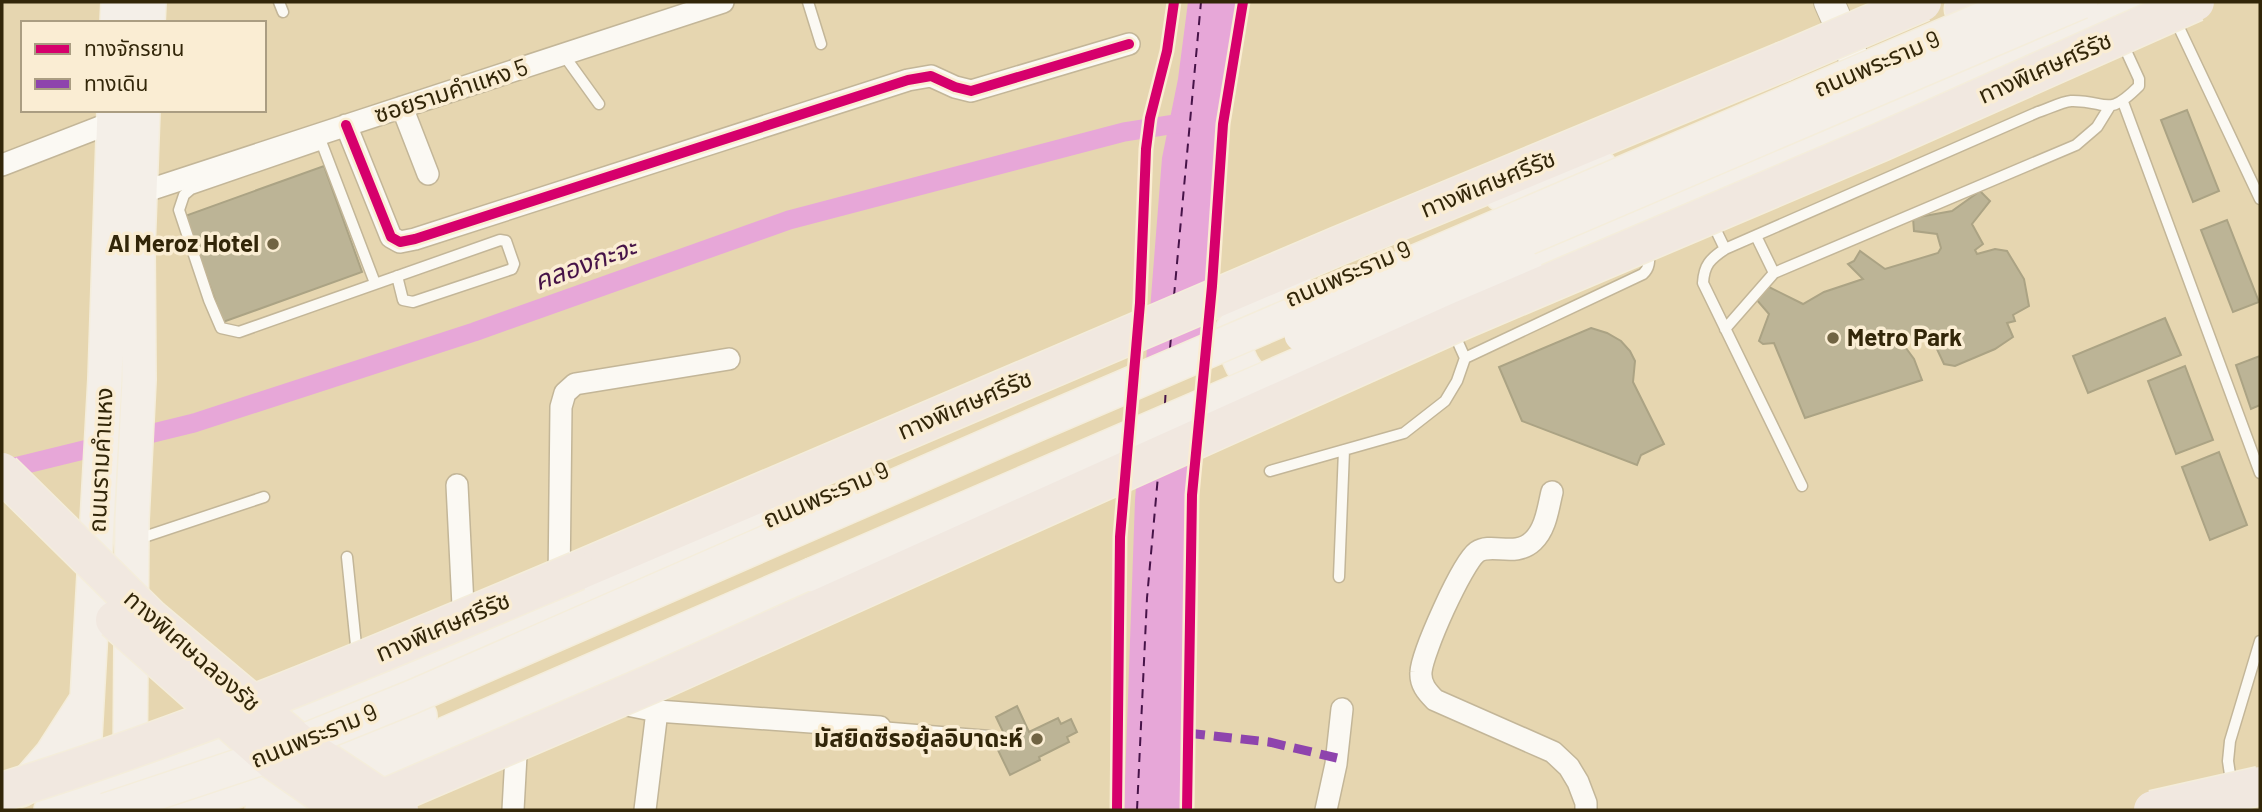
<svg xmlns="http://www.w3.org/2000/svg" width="2262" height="812" viewBox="0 0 2262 812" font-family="Barlow,'Noto Sans Thai',sans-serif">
	<rect width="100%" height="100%" fill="#e6d6b0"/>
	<path fill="#e7a7d8" d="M1188,2H1236L1219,124L1188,496L1182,810H1124L1135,500L1162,158L1178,79Z"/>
	<path fill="#e6d6b0" d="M1204,341L1200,389L1138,416L1142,367Z"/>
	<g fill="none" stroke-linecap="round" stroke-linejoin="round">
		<path stroke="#e7a7d8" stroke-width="19" d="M2,470L194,423L474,332L789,220L1124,132L1188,122"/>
		<path stroke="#461348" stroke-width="2" stroke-dasharray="9 7" stroke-linecap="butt" d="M1174,296L1201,2
			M1170,348L1171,337
			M1165,404L1166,385
			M1137,810L1147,598L1158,476"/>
	</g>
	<path fill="#bcb496" stroke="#aba384" stroke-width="2" d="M2187,110L2219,191L2193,202L2161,120Z
		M324,166L362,272L223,322L185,216Z
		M1980,191L1990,201L1972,224L1983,244L1975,250L1977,254L1995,249L2007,251L2024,279L2029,306L2013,315L2015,321L2007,323L2013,337L1995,349L1955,366L1944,364L1929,332L1903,344L1914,359L1922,380L1805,418L1774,343L1763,344L1759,341L1769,314L1756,299L1767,286L1803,304L1824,292L1863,279L1848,264L1854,261L1860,251L1885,269L1938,253L1941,248L1937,234L1914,231L1913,218L1952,211Z
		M2227,220L2259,302L2233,312L2201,230Z
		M2165,318L2181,355L2088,393L2073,356Z
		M1591,328L1607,333L1621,341L1630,351L1635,361L1633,382L1664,444L1641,455L1637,465L1522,421L1499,367Z
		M2260,356V405L2251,409L2236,365Z
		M2185,366L2213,440L2176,454L2148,381Z
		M2219,452L2247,525L2210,540L2182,467Z
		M1017,706L1029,732L1058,718L1061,724L1071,719L1077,732L1067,737L1069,742L1039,757L1040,760L1010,775L997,748L1008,742L996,717Z"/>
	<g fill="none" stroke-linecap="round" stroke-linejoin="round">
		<defs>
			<path id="lane" d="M279,2L283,12
				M808,2L821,44
				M2174,17L2260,199
				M563,54L599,104
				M2123,102L2260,473
				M322,144L375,283
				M319,145L191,189L184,195L179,210L209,300L221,328L239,332L500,240L506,241L514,264L512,269L413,302L403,300L397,276
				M1711,220L1725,249
				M1756,236L1774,273
				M1725,329L1774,273L2076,145L2097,127L2110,106
				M1465,358L1643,274C1651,267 1649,258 1649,248
				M1270,471L1404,433L1445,401L1457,381L1465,358L1452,329
				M1802,486L1703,283C1704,265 1710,259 1725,249L2038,112C2048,109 2061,102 2071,101C2108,100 2106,119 2139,86V79L2122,42
				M135,540L264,497
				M347,557L357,655
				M1339,577L1344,450
				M880,727L990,736
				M2232,788L2228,761L2230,741L2260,641"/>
			<path id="street" d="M402,107L428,174
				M346,125L391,237L400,242L415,239L908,80L931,76L955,87L971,91L1129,44
				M2,165L113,122
				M140,193L723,2
				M457,485L464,626
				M1552,492C1548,508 1546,529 1533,541C1515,558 1492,542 1477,552C1462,563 1422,653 1421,672C1420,684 1427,692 1435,700L1553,752L1569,767L1578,782L1586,803V810
				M559,585L561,407L565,393L575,384L729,359
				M621,698L627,705L657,711L880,727
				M513,810L517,737
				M645,810L657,711
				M1326,810L1336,764L1342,709"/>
			<path id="secondary" d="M1829,2L1869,93"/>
			<path id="primary" d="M117,23L118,2
				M148,23L149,2
				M1501,194L1600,167
				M1570,265L1621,227
				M1525,267L1648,217L2145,2
				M1281,391L1267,392C1243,371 1236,361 1233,329L1254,302L1294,284
				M130,773L132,520L139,380L138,247L143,110
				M21,790L52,754L86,701
				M82,790L105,379L114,110
				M51,810L327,705L775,517
				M181,810L254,785L420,716
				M262,810L381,762L812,575"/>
			<path id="highway" d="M1964,9L1974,2
				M577,571L1338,246L1782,62"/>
		</defs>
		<use href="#lane" stroke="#c3b698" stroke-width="13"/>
		<use href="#street" stroke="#c3b698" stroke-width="24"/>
		<use href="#secondary" stroke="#c3b698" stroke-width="32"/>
		<use href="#primary" stroke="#f4eddb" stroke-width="36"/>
		<use href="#highway" stroke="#f4eddb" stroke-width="41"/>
		<use href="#lane" stroke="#fbf9f3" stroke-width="10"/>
		<use href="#street" stroke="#fbf9f3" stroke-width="21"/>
		<use href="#secondary" stroke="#f8f4ee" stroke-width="30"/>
		<use href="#primary" stroke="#f4efe8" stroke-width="33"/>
		<use href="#highway" stroke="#f1e8e0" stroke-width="38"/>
		<defs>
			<path id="primary-bridge" d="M1301,335L2081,2
				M812,575L1525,267
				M106,810L256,760L412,697L1035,425L2022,2"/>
			<path id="highway-bridge" d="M1782,62L1922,2
				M2,472L151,619L301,745L399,810
				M115,620L273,760L345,810
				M2,792C198,732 387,651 577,571
				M357,810L658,681L1462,320L1881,142L2195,2
				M2153,810L2260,786"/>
		</defs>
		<use href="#primary-bridge" stroke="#f4eddb" stroke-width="36" stroke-linecap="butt"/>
		<use href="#highway-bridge" stroke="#f4eddb" stroke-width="41" stroke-linecap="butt"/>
		<use href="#primary-bridge" stroke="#f4efe8" stroke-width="33"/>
		<use href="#highway-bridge" stroke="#f1e8e0" stroke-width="38"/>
		<path stroke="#8e44ad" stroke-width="9" stroke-dasharray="18 9" stroke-linecap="butt" d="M1187,733L1269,742L1337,758"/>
		<defs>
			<path id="cycleway" d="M346,125L391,237L400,242L415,239L908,80L931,76L955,87L971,91L1129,44
				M1117,810L1120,537L1140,303L1146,149L1150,118L1167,51L1174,2
				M1187,810L1192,495L1212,286L1223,124L1243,2"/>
		</defs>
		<use href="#cycleway" stroke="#faedd3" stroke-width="15"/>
		<use href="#cycleway" stroke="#d6006c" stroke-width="10"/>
	</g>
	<g fill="#716443" stroke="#faedd3" stroke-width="2.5">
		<circle cx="273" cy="244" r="7"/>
		<circle cx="1833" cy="338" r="7"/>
		<circle cx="1037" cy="739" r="7"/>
	</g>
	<g text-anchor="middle" stroke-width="7" stroke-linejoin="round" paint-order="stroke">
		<g font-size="24" fill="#322609" stroke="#faedd3">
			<text transform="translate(1877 64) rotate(-23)" y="8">ถนนพระราม 9</text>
			<text transform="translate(2045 68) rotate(-24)" y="8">ทางพิเศษศรีรัช</text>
			<text transform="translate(451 91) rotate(-18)" y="8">ซอยรามคำแหง 5</text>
			<text transform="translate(1488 184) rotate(-22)" y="8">ทางพิเศษศรีรัช</text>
			<text transform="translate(1348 274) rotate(-23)" y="8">ถนนพระราม 9</text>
			<text transform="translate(965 405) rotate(-23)" y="8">ทางพิเศษศรีรัช</text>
			<text transform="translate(101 460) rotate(-87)" y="8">ถนนรามคำแหง</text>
			<text transform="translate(826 495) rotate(-23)" y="8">ถนนพระราม 9</text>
			<text transform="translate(443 627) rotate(-23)" y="8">ทางพิเศษศรีรัช</text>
			<text transform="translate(192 651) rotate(41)" y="8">ทางพิเศษฉลองรัช</text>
			<text transform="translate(314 736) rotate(-22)" y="8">ถนนพระราม 9</text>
		</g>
		<g font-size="24" font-weight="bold" fill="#322609" stroke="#faedd3" text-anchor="end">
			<text x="259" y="252">Al Meroz Hotel</text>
			<text x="1847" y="346" text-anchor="start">Metro Park</text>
			<text x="1023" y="747">มัสยิดซีรอยุ้ลอิบาดะห์</text>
		</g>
		<g font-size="26" font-style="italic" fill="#461348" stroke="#faedd3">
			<text transform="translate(585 264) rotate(-20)" y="9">คลองกะจะ</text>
		</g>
	</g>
	<rect width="2262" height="812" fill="none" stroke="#322609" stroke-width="7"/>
	<rect x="21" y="21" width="245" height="91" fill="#faedd3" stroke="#aa9d82" stroke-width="2"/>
	<rect x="35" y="44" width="35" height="10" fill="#d6006c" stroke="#aa9d82" stroke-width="2"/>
	<text x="84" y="56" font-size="21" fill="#322609">ทางจักรยาน</text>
	<rect x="35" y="79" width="35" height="10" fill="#8e44ad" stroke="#aa9d82" stroke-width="2"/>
	<text x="84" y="91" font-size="21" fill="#322609">ทางเดิน</text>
</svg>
